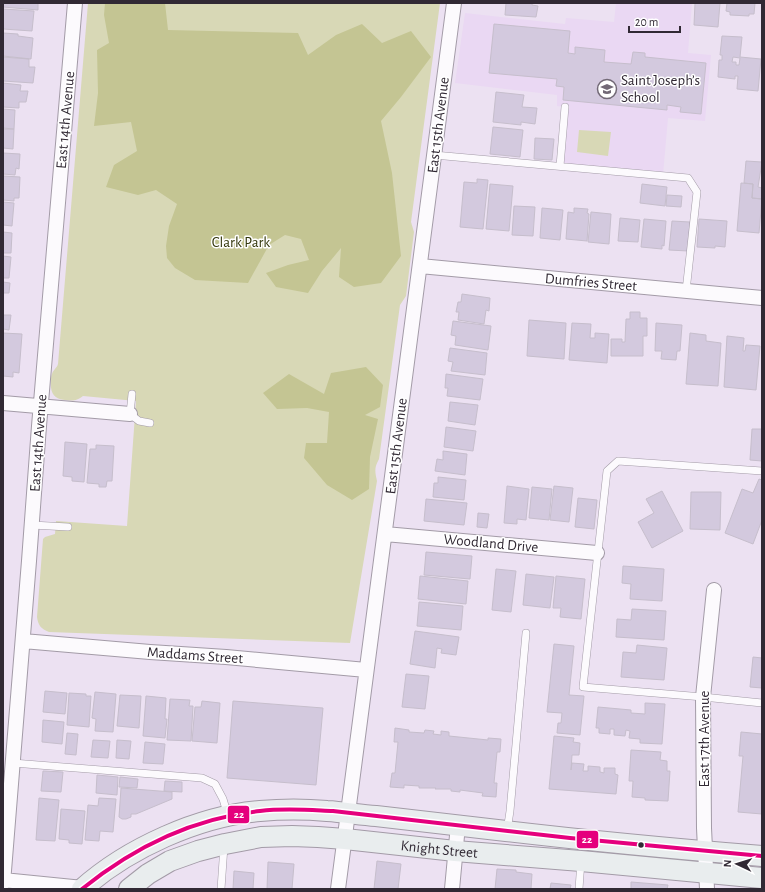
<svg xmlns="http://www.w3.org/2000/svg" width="765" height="892" viewBox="0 0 765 892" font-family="'Alegreya Sans',sans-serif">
	<rect width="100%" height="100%" fill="#ece1f2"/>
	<path fill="#ead8f3" d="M616,3H692L688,53L711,55L705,121L668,118L663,175L560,166L565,107L557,106V95L455,83L465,13L565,24L566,18L614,22Z"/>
	<path fill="#d8d8b6" d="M88,3H440L411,222L414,232L406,296L400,305L379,459C374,468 375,472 377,481L350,643L49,632C41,629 38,625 37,617L43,539L45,537L55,534L56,521L127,526L136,401L83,396C76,401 74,401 65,400C53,399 50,392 51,380C51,378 51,376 52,374C53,370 57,368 58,364Z
		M579,130L611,132L608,156L577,152Z"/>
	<path fill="#c4c593" d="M105,3H165L168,30L298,33L308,55L336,35L362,24L382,43L411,31L431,57L401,97L381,121L392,173L401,256L381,283L354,287L339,277L341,248L322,271L308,293L276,287L266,273L288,265L309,260L301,239L285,235L269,245L248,283L195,280L175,268L167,258L166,246L169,226L177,204L156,190L138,195L106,187L114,165L137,151L131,122L94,126L98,93L97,50L109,43L104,15Z
		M366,367L383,385L380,407L365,415L378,419L370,457L369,489L352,500L327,485L304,458L306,443H327L329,412L307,408L277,409L263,393L289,374L324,394L331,373Z"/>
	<path fill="#d3c9de" stroke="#c6becc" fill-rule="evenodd" d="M3,3H38V10L3,7Z
		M506,3H532V5L538,6L536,17L505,15Z
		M695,3H720L718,27L694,25Z
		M727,3H755L754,14H749V16L730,15V12L726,11Z
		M3,9L34,11L32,31L3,29Z
		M494,24L570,31L568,53L575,54V47L605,50L604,62L631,64L633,52L645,53V57L706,63L701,114L680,112L681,107L667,105V110L563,100L564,87L556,86L557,79L489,73Z
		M3,33L18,34V36L33,38L31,59L3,56Z
		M722,36L742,37L740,57L761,59L758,91L737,89L738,76H735V79L718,77L719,60H722V55H720ZM733,57L740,58L739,65H736V62H732Z
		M3,57L29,59V67H35L33,83L3,81Z
		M3,83L21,85L20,91H28L26,102H19V108L3,107Z
		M496,92L524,95L522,107L537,108L535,124L521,122V125L493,122Z
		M3,109L15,110L14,129L3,128Z
		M493,127L523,130L520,157L490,154Z
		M3,129H14L13,149L3,148Z
		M535,138L554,139L552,160L534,159Z
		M3,153L20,154L19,169L16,168L15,175L3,174Z
		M746,161L762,162L758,187L762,188V199L752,198L753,184L744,183Z
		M3,176L20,177L19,198H14V201L3,200Z
		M477,179L488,180L483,229L460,227L464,182L477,183Z
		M741,183L753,184L752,198L762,199L759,233L737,231Z
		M490,184L513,186L509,231L486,229Z
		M642,184L667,187L665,206L640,203Z
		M667,195L682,196L681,207L666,206Z
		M3,202L14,203L12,226L3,225Z
		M514,206L535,207L533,236L512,235Z
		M542,208L563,210L560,240L540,238Z
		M574,208L588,209L587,213L589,214L587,241L566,239L568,212L574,213Z
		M591,212L611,214L609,244L588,242Z
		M620,218L640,220L638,242L618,241Z
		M644,219L666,221L664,246L662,245V249L641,247Z
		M699,219L727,221L725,247L715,246V248L697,247Z
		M672,221L690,222L688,251L669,250Z
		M3,232L12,233L11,253H3Z
		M3,256L11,257L9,278H3Z
		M3,282L10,283L9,293H3V296Z
		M462,294L490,298L489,311L486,310L484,324L458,320L459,312H456L458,302H461Z
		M630,312H640V318H647V336H643V356H611V339H622V342H625L626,319H630Z
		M3,315H11L9,330L3,329Z
		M529,320L566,323L564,359L527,356Z
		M453,321L491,326L488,350L455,345L456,336L451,335Z
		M572,323L591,324L590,338H595V333L609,334L607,363L569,360Z
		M656,323L682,325L680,351H677L676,360L661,359L662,351H655Z
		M3,333L22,334L19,373L13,372V377L3,376Z
		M690,333L706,335V341L721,343L718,386L686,384Z
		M727,336L744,338L743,351H745L746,345L760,346L756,390L724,387Z
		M450,348L487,353L485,375L451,371L453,362L448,361Z
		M446,374L483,379L480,400L447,396L448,388H445Z
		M450,402L478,405L475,425L448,421Z
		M446,427L476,431L473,451L444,447Z
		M752,429H762V461L750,460Z
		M65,442L87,444L84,482L72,481V477L63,476Z
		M96,445L114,446L112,481H107L106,487H99V484L87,483L90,449H96Z
		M443,451L467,454L465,475L435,471L437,459L443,460Z
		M438,477L466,480L464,500L433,497L434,483H438Z
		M759,479L762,480V520L753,544L725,533L742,489L753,493Z
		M507,486L529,489L526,520L517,519V524L504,523Z
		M554,486L573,488L569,522L550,520Z
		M532,487L552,489L549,520L529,518Z
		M662,491L683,531L652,548L638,522L654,513L646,499Z
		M691,492H721L720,530L690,529Z
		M578,498L597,500L594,529L575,527Z
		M426,499L467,503L464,525L424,521Z
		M478,513L489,514L487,528L477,527Z
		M426,552L472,556L470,579L424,575Z
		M623,566L664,569L662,601L630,599L631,584L622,583Z
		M496,569L516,571L511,612L492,610Z
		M526,574L554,577L550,608L523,605Z
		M420,576L468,581L466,604L418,599Z
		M556,576L585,579L581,619L560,617L561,608H553Z
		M419,602L463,606L461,630L417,626Z
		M632,609L666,611L664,640L616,637L617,619L631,620Z
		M415,631L459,637L456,655L441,653L442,649L437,648L435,668L410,664Z
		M554,644L574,646L569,695L584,696L580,735L557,733L558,723H561L562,713L547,712Z
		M637,645L667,648L664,680L621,677L623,652L636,653Z
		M753,657L762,658V688L750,687Z
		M406,674L429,676L425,709L402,707Z
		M45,691L67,693L65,714L43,712Z
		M95,692L116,694L113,732L95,731L96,719L92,718Z
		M69,693L86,694V696H91L89,727L67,725Z
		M120,695L141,696L139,728L117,726Z
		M146,696L166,698L165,719H167L165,738L143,736Z
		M170,699L190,700L189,706H193L191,741L167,740Z
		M202,701L220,703L217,743L192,741L195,707H201Z
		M233,701L323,708L316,785L227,778Z
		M645,703L665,704L662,744L640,743V739L629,738L630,731L626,730L625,736L614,735V729H610V734L599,733V728H596L598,707L631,710V713L645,714Z
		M43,720L64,722L62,744L42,742Z
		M395,728L409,730V732L424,733L425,730L434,731L433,734L441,735V731L449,732V736L488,740V738L501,739L500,752H497L494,783H497L496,797L482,796L483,793L460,790V792L451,791V789H435L436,788H419V786L404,785V788L390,787L392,773H395L398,742H394Z
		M741,732L762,734V814L738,812L743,756H739Z
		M67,733L78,734L76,755L65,754Z
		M554,736L574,738L573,742L580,743L579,755H572L571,770L572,763L584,764L583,771H588V766L600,767V772L604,773V768H615V774L618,775L616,794L549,789Z
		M93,740L110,741L108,758L91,757Z
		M117,740L131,741L129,759L116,758Z
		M145,742L165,744L163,764L143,763Z
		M631,750L661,752L660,760L667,761V771H670L668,801L645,800V798L632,797L633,781H629Z
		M43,771L63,772L61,792L41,791Z
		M97,775L118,777L117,795L96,793Z
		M120,777L138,779L137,788L119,787Z
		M165,781L182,782V792L164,791Z
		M121,788L172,792V799L136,814H131V817L126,819H122L119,817Z
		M39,798L59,800L55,841L36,840Z
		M99,798L116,799L113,832L100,831L99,841L85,840L88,805L98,806Z
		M61,809L85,811L82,844L69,843V840L59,839Z
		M377,861L401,864L398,889H374Z
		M268,862L294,864L292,889H267Z
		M497,869L516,870V872L532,874L531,889H495Z
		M234,871L254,873L253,889H233Z
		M631,882L668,885L667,889H631Z
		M551,883L571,885L570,889H550Z"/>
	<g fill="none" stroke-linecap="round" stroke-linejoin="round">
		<defs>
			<path id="service" d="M434,155L688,178L697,192L686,291
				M560,166L565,107
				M132,394L130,414L139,421L150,423
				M762,471L618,461L607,471L583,687L703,697L762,703
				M32,525L68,527
				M13,763L202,778L215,784L223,799L228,816
				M507,831L510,811L526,633
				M221,889L224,846
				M579,889L581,861"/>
			<path id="minor" d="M420,266L762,298
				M3,403L130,414
				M385,534L597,553
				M23,641L150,652L226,657L366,670
				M3,880L83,888
				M3,883L29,561L39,426L75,3
				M338,889L454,3
				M452,889L458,825
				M707,889L704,828L703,697L714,590"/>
			<g id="secondary">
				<path d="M82,889C128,848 199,816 260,811C282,809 305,809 327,811C344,812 360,815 376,816C419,821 463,826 506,831C591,841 677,849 762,856"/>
				<path id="s1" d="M129,889L148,874L170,861L198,851L225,844L261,837L292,836L318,837L345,839L455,851L581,861L762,878"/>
			</g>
		</defs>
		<use href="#service" stroke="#a39ba7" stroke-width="8"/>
		<use href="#minor" stroke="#a39ba7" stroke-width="16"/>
		<use href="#secondary" stroke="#a39ba7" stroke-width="22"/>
		<use href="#service" stroke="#fcfafd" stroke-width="7"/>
		<use href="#minor" stroke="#fcfafd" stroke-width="14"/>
		<use href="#secondary" stroke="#e9edee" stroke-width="20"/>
		<defs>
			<path id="bus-1" d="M82,889C134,847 193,818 260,811C285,808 309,810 333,811L570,838L762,856"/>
		</defs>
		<use href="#bus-1" stroke="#fff" stroke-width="7"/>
		<use href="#bus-1" stroke="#e5007d" stroke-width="4"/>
	</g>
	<defs>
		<symbol id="school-ring" viewBox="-11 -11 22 22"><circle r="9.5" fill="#fff" stroke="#726976" stroke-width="1.5"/><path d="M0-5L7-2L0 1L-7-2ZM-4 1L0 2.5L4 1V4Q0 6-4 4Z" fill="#726976"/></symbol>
	</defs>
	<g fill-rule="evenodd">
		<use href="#school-ring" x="596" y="78" width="22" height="22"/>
	</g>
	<circle fill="#312934" stroke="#fff" stroke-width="1.5" cx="641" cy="845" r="3.5"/>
	<g text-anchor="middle" stroke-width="3" stroke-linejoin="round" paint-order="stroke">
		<g font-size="15" fill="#312934" stroke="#fff" text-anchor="start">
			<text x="621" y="85">Saint Joseph’s<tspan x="621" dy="17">School</tspan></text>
		</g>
		<g font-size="15" fill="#312934" stroke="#fff">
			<text transform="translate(65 120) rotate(-85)" y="5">East 14th Avenue</text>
			<text transform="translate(438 125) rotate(-83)" y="5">East 15th Avenue</text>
			<text transform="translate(591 282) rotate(5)" y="5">Dumfries Street</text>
			<text transform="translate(38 443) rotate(-86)" y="5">East 14th Avenue</text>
			<text transform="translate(396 446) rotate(-83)" y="5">East 15th Avenue</text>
			<text transform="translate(491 543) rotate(5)" y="5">Woodland Drive</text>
			<text transform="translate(195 655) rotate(4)" y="5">Maddams Street</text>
			<text transform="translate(704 739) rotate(-90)" y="5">East 17th Avenue</text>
			<text dy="5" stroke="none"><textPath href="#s1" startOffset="323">Knight Street</textPath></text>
		</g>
		<g font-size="15" fill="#32360a" stroke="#fff">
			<text x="241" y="247">Clark Park</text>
		</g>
	</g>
	<g stroke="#fff" stroke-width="1.5">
		<rect x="227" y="805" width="23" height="19" rx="4" fill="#e5007d"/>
		<rect x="576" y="830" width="23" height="19" rx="4" fill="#e5007d"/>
	</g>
	<g font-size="11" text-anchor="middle" font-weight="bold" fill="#fff">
		<text x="239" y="818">22</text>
		<text x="587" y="843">22</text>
	</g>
	<rect width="765" height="892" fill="none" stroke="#312934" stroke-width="8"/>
	<g transform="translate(737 864) rotate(274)" stroke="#ffffff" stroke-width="3" paint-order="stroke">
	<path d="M0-3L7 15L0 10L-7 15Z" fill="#312934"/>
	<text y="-6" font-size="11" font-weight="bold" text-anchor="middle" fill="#312934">N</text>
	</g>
	<path d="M629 26v6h51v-6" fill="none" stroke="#312934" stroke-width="2"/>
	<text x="635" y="26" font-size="12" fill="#312934" stroke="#ffffff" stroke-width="3" paint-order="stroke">20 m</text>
</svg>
